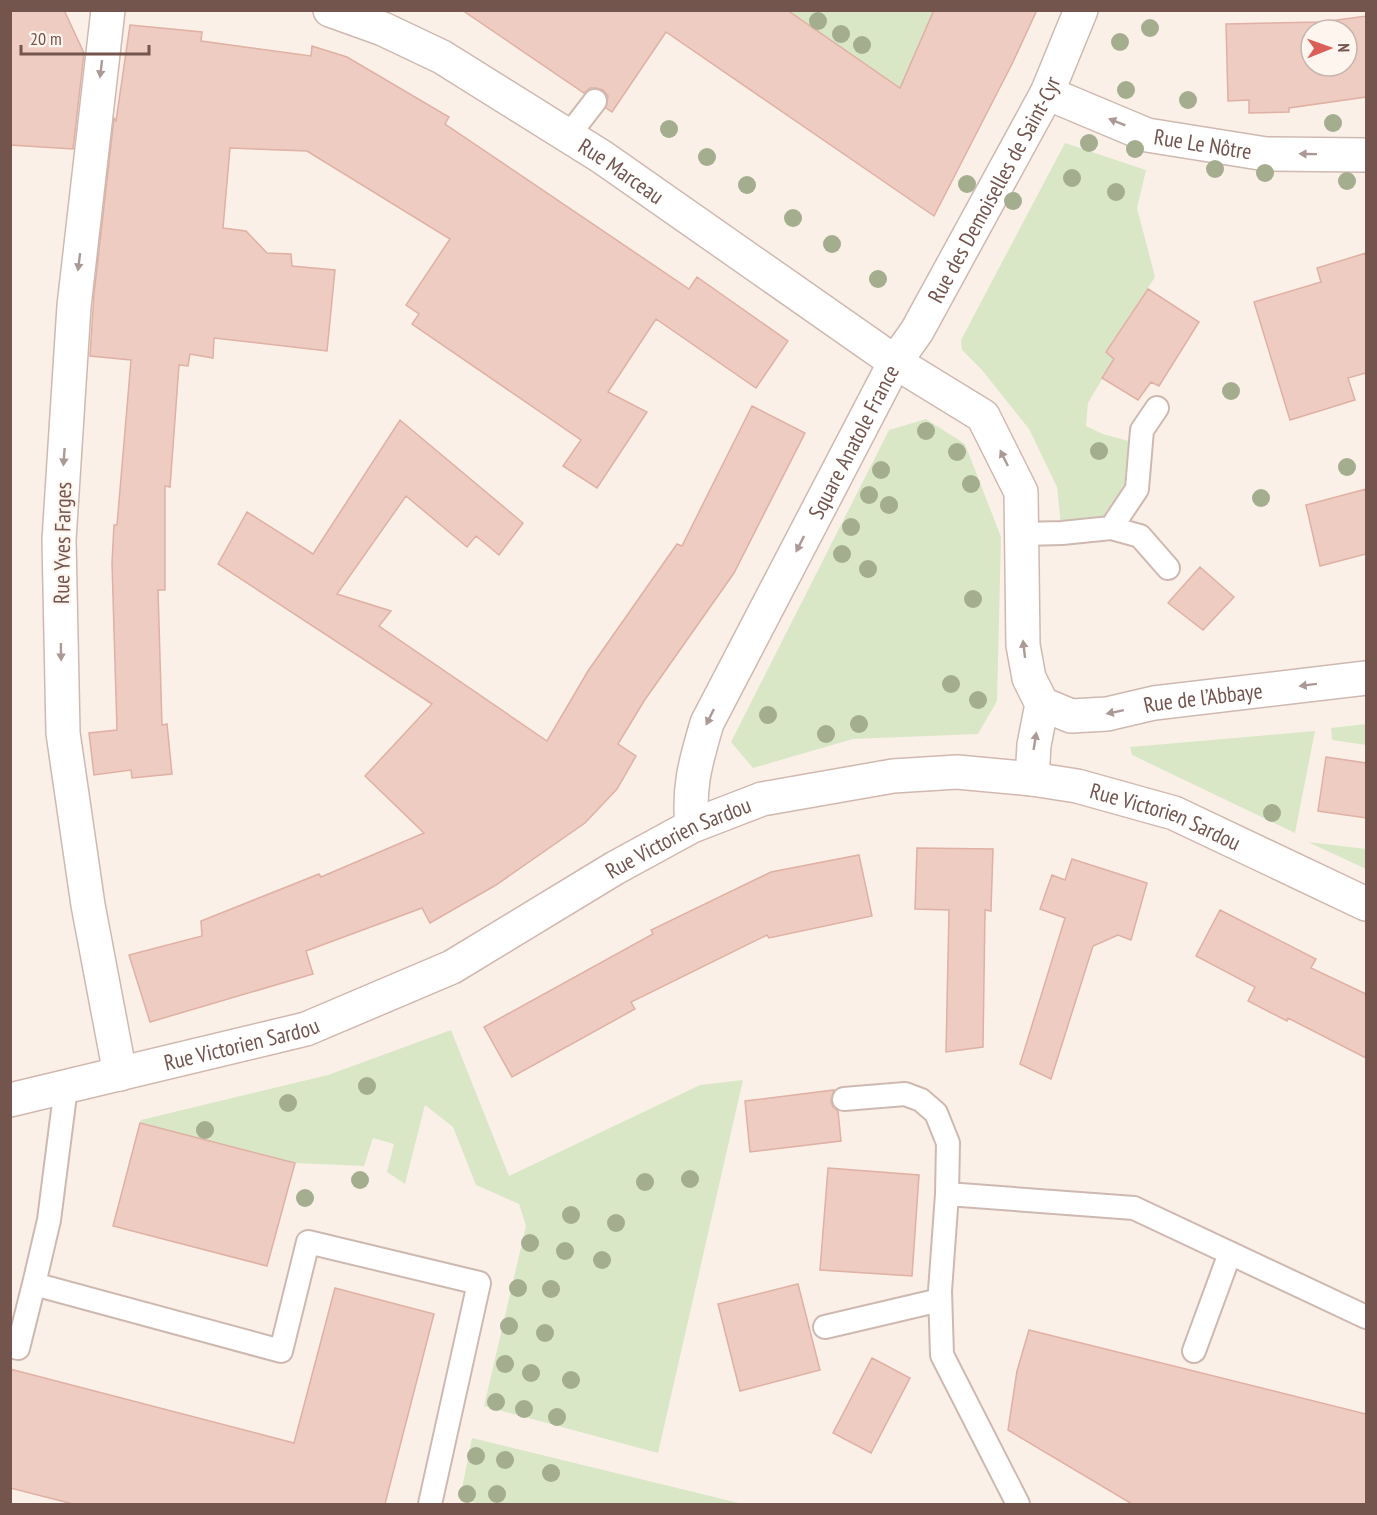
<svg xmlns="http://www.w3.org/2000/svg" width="1377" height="1515" viewBox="0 0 1377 1515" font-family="'PT Sans Narrow',sans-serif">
	<rect width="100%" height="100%" fill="#fbf0e8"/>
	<path fill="#d9e7c7" d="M787,11H934L922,38L912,96Z
		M1065,143L1146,170L1137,208L1155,277L1106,352L1114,359L1088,403L1086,426L1103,434L1132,442L1128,486L1106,521L1061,526L1057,487L1029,429L982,370L962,350L961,340Z
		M926,419L965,444L1001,537L997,701L978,734L853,739L753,768L731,742L889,430Z
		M1366,724V745L1332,740L1331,728Z
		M1315,731L1295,833L1132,755L1130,747Z
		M1308,842L1366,849V869Z
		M451,1030L509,1176L700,1085L743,1080L658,1453L484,1406L526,1226L519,1204L476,1185L453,1127L425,1105L405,1184L387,1172L394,1144L373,1138L364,1166L295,1163L140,1123L141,1120L328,1075Z
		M472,1438L743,1504H481L460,1499Z"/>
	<path fill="#eeccc1" stroke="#dfb0a3" stroke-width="1.5" fill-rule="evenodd" d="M10,10H64L84,53L73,149L10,145Z
		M462,10H787L900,88L934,10H1037L1012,64L934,216L666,32L612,112L606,108L608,96L603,90L596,88H590L584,93Z
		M1366,16V97L1289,108V112L1249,113V100L1228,101L1226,24L1322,22ZM1311,30H1347V66H1311Z
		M130,25L202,32L201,41L311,56L312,46L347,57L449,117L445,124L689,289L697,277L788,341L756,388L656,319L608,392L647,412L597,488L563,466L581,440L412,324L419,314L406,305L450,239L307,151L230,148L223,228L246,231L267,253L291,254L292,266L335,270L327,351L214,338L213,358L190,354L188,366L179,365L170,487L165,486V590H158L162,725L167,724L172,774L132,778L131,770L94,775L89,733L117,730L112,563L114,525H117L131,360L90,356L94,294L114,118L116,121Z
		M1366,253V373L1348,378L1355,400L1290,420L1254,302L1321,282L1317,268Z
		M1148,289L1199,322L1159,386L1151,382L1138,400L1102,378L1114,359L1106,352Z
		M752,406L805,433L734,573L644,701L618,744L636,756L617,789L585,823L496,885L430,923L422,908L306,951L313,974L150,1022L129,955L202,936L201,921L319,874L321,877L424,833L365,776L432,704L218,564L247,512L313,554L400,420L523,523L499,555L476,536L467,547L406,496L337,594L391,611L379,626L547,741L588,671L677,544L682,546Z
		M1366,489V554L1320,566L1306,505Z
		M1200,567L1234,597L1203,630L1168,603Z
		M1326,757L1366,763V818L1318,811Z
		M917,848L993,849L991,911L985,910L983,1047L946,1052L949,910L915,909Z
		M859,855L872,916L769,938L767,935L631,1002L635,1009L512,1077L484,1027L653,934L651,930L771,872Z
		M1072,859L1147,883L1131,940L1118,935L1093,946L1051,1079L1020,1064L1065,918L1040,909L1052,875L1065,880Z
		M1220,910L1316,959L1311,968L1366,994V1058L1288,1018L1287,1021L1248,1001L1255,987L1196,956Z
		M834,1090L831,1101L833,1107L838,1111L841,1141L750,1152L745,1101Z
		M140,1123L295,1163L267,1266L113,1226Z
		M828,1168L919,1175L912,1276L820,1270Z
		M798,1284L820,1370L740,1391L718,1304Z
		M335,1288L434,1314L385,1504H73L10,1488V1369L294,1443Z
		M1029,1330L1366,1414V1504H1132L1008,1430L1017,1371Z
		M872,1358L910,1378L871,1453L833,1433Z"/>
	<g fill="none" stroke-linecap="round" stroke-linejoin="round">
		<defs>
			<path id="lane" d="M568,136L595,101
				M1111,528L1140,536L1168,568
				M1022,534L1062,533L1111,528L1137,489L1142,430L1157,408
				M66,1087L49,1220L34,1284L281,1351L308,1242L479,1283L430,1504
				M844,1099L905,1094L921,1100L936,1113L948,1143L947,1194L940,1291L942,1355L1018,1504
				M947,1194L1134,1208L1366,1317
				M825,1327L940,1300
				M10,1346L18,1348L34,1284
				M1194,1351L1230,1253"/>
			<g id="street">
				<path d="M108,10L74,306L59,540L63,733L88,905L120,1074"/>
				<path id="s1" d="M330,10L383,29L442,57L602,157L895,362L983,416L1021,492L1023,645L1029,678L1042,704"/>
				<path id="s2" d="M1047,93L1147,135L1266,154L1366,155"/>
				<path id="s3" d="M1042,704L1071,716L1107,714L1154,703L1366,678"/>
				<path d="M1032,779L1034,745L1042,704"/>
				<path id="s4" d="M692,826C688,786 696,761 707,723L895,362L917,331L1047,93L1081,10"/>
			</g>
			<g id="secondary">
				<path id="s5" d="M10,1100L306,1029L452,967L615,868L692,826L762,799L893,776L957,772L1032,779L1077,786L1174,813L1366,904"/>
			</g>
		</defs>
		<use href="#lane" stroke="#ceb9b1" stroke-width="26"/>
		<use href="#street" stroke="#ceb9b1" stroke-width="36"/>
		<use href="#secondary" stroke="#d0b8af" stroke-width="36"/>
		<use href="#lane" stroke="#fff" stroke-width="22"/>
		<use href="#street" stroke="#fff" stroke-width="33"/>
		<use href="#secondary" stroke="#fff" stroke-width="33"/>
	</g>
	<g fill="#a4ae8f">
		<circle cx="818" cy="21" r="9"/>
		<circle cx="1150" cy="28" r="9"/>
		<circle cx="841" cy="34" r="9"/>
		<circle cx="1120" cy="42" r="9"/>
		<circle cx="862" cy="45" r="9"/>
		<circle cx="1126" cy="90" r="9"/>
		<circle cx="1188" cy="100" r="9"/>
		<circle cx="1333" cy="123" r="9"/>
		<circle cx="669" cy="129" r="9"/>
		<circle cx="1089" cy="143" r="9"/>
		<circle cx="1135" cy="149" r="9"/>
		<circle cx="707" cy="157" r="9"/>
		<circle cx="1215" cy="169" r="9"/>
		<circle cx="1265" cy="173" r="9"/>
		<circle cx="1072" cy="178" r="9"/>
		<circle cx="1347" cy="181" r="9"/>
		<circle cx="967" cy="184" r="9"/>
		<circle cx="747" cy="185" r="9"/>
		<circle cx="1116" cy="192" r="9"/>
		<circle cx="1013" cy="201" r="9"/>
		<circle cx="793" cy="218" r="9"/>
		<circle cx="832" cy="244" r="9"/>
		<circle cx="878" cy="279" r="9"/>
		<circle cx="1231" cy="391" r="9"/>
		<circle cx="926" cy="431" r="9"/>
		<circle cx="1099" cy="451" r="9"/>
		<circle cx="957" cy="452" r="9"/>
		<circle cx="1347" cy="467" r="9"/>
		<circle cx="881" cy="470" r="9"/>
		<circle cx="971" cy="484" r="9"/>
		<circle cx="869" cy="495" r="9"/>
		<circle cx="1261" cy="498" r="9"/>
		<circle cx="889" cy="505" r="9"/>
		<circle cx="851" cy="527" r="9"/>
		<circle cx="842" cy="554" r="9"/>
		<circle cx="868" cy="569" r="9"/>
		<circle cx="973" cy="599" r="9"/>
		<circle cx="951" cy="684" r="9"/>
		<circle cx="978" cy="700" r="9"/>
		<circle cx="768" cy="715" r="9"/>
		<circle cx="859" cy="724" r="9"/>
		<circle cx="826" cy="734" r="9"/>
		<circle cx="1272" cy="813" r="9"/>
		<circle cx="367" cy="1086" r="9"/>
		<circle cx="288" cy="1103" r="9"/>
		<circle cx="205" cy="1130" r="9"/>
		<circle cx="690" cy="1179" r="9"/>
		<circle cx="360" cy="1180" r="9"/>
		<circle cx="645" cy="1182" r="9"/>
		<circle cx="305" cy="1198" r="9"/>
		<circle cx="571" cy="1215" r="9"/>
		<circle cx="616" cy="1223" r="9"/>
		<circle cx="530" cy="1243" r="9"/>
		<circle cx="565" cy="1251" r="9"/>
		<circle cx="602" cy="1260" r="9"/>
		<circle cx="518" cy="1288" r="9"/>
		<circle cx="551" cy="1289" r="9"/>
		<circle cx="509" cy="1326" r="9"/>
		<circle cx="545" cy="1333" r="9"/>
		<circle cx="505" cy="1364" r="9"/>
		<circle cx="531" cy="1373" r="9"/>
		<circle cx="571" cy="1380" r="9"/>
		<circle cx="496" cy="1402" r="9"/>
		<circle cx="524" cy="1409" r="9"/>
		<circle cx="557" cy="1417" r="9"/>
		<circle cx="476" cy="1456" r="9"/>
		<circle cx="505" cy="1460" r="9"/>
		<circle cx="551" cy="1473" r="9"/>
		<circle cx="467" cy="1494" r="9"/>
		<circle cx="497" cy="1494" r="9"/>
	</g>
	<defs><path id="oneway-solid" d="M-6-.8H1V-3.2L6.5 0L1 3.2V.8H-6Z" transform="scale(1.5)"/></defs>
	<g fill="#ab9995">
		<use href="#oneway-solid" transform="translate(101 69) rotate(97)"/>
		<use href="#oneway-solid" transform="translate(1117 122) rotate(-158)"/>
		<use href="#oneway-solid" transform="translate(1308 154) rotate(-179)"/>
		<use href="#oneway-solid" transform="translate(79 262) rotate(97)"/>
		<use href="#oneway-solid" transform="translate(64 457) rotate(94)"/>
		<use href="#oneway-solid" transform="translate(1004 458) rotate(-116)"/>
		<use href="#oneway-solid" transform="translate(800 544) rotate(117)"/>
		<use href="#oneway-solid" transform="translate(1024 649) rotate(-97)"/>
		<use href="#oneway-solid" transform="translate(61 652) rotate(89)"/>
		<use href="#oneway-solid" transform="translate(1308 685) rotate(173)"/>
		<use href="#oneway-solid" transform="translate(1115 712) rotate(168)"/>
		<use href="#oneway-solid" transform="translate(710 717) rotate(116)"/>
		<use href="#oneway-solid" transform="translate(1035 741) rotate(-81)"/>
	</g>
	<g text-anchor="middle" stroke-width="4.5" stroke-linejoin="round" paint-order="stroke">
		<g font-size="22" fill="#73554e" stroke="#fef5ee">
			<text dy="8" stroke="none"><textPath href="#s2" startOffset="165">Rue Le Nôtre</textPath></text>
			<text dy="8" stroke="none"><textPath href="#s1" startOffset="334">Rue Marceau</textPath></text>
			<text dy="8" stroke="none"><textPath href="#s4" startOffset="711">Rue des Demoiselles de Saint-Cyr</textPath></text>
			<text dy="8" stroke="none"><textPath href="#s4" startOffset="422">Square Anatole France</textPath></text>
			<text transform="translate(62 543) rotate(-89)" y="8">Rue Yves Farges</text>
			<text dy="8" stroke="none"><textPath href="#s3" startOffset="165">Rue de l’Abbaye</textPath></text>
			<text dy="8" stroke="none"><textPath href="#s5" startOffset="1228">Rue Victorien Sardou</textPath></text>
			<text dy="8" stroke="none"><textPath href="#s5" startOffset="724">Rue Victorien Sardou</textPath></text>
			<text dy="8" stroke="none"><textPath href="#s5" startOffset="238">Rue Victorien Sardou</textPath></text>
		</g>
	</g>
	<rect width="1377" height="1515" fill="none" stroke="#73554e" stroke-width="24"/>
	<g transform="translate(1329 48) rotate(89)"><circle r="28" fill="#fef5ee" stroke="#c6b5ae" stroke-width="1.5"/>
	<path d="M0-4.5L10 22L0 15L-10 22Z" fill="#db5e57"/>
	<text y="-9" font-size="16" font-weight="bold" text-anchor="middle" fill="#73554e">N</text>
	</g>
	<path d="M21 45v9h128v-9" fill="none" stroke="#73554e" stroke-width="3"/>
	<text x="30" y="45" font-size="18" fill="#73554e" stroke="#fef5ee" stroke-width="4.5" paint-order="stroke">20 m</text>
</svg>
